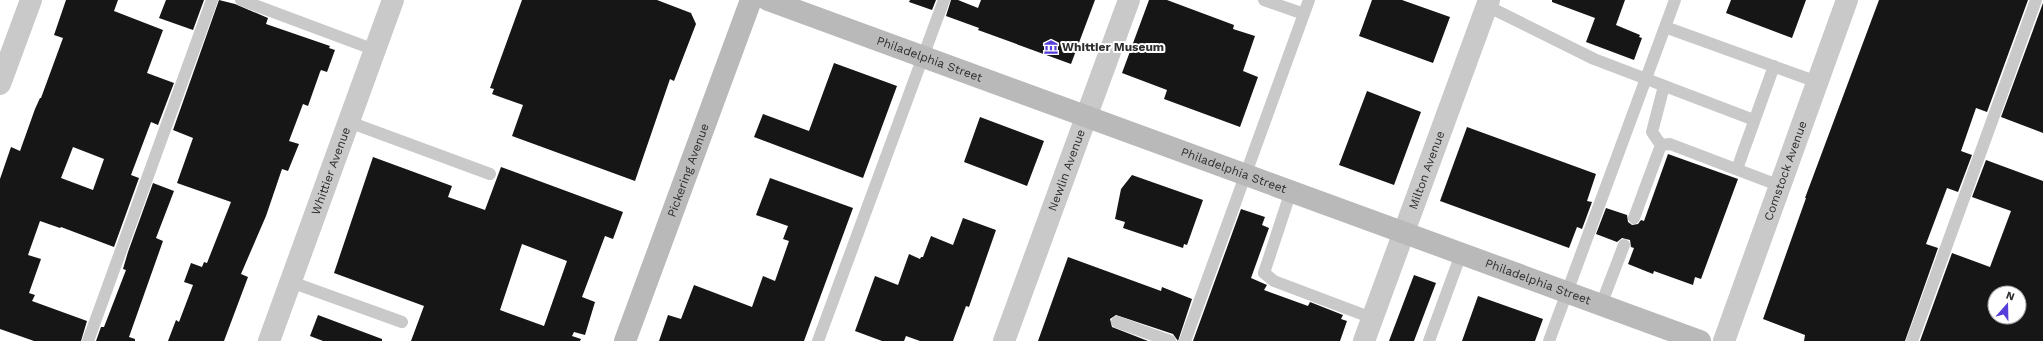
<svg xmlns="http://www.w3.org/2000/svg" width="2043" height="341" viewBox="0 0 2043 341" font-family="'Work Sans',sans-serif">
	<rect width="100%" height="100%" fill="#fff"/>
	<path fill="#161616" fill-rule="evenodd" d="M66,0H118L114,11L163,30L147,73L174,83L158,125L151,122L131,175L139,178L114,247L61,227L60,228L40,221L28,255L41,259L29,293L35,295L32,301L87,321L81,341H34L0,329V179L11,147L20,151L35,109L40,98H41L63,38L54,35ZM73,147L104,159L93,190L61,178Z
		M166,0H204L193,30L159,18Z
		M219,0L235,4L268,18L266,24L330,46L329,48L335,50L327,72L321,70L320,72L308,106L303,104L289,141L299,144L288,171L282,169L266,216L241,274L248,277L224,341H168L176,320L179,322L193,285L184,282L191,263L202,267L204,262L207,263L231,202L177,183L193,138L173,130Z
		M522,0H657L691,13L696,24L674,81L670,79L635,181L512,136L523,105L492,94L494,89L490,88Z
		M910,0H936L932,10L909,2Z
		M951,0H958L978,8L981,0H1095L1071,64L978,30L979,28L946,16Z
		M1149,0H1167L1234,25L1233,29L1255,36L1243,71L1258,77L1240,127L1164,99L1167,90L1122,73Z
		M1372,0H1402L1450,17L1433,63L1359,36Z
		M1552,0H1625L1616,25L1640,35L1639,37L1642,38L1634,60L1586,42L1595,18L1552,2Z
		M1731,0H1806L1792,38L1726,13Z
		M1879,0H2028L1987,112L1976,108L1961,151L1972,155L1958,192L1947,188L1926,244L1938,248L1905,341H1804L1805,335L1763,319L1806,198H1805Z
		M2043,3V133L2001,117Z
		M834,63L897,86L863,178L754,137L763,114L809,131Z
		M1367,91L1421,112L1394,185L1339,165Z
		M980,117L1044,141L1027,186L964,162Z
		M1467,127L1596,174L1587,201L1592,202L1582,229L1577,227L1569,248L1440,201Z
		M1668,154L1738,179L1701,279L1695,277L1693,285L1654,271L1653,274L1628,264L1634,248L1631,247L1630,240L1622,238L1617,242L1596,234L1606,208L1627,215L1628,222L1632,225L1638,224L1641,220L1644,221Z
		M373,157L452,186L448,197L485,210L501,167L623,212L613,239L605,236L582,297L595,302L585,335L574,332L572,336L581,339L580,341H411L424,306L334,273ZM522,244L567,261L544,326L500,310Z
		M1986,160L2043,181V341H1920L1952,253L1990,267L2011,211L1972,197ZM1995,293H2019V317H1995Z
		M1132,175L1203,200L1187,245L1184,244L1183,248L1123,228L1125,222L1115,219L1121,189Z
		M770,178L853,208L804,341H659L668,315L681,319L694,285L752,307L763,276L775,281L789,241L783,239L788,226L756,215Z
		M153,183L174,191L156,238L163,241L129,337L135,339V341H96L101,327H104L126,270L123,269L128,252Z
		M1241,209L1265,217L1262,225L1269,228L1251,278L1267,285L1264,290L1308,306L1310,302L1343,315L1341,319L1347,321L1340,341H1193Z
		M963,218L996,230L969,307L966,306L953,341H920L906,336L904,341H882L855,331L875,276L898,285L909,254L920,259L921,257H923L931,236L953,245Z
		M1068,257L1161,291L1162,287L1192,299L1178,341L1173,334L1116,315L1110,319L1112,327L1148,341H1038Z
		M1414,275L1436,283L1414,341H1389Z
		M1478,296L1543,319L1535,341H1462Z
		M318,315L382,339V341H323L310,336Z"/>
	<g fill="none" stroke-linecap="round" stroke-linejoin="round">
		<path stroke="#c9c9c9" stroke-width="12" d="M241,0L375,50
			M1264,0L1304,14
			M1487,6L1594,59L1754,120
			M1665,27L1817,82
			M349,122L490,174
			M1661,145L1670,144L1780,186
			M1661,145L1652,132L1664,86
			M1737,169L1774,66
			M1291,191L1264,273L1274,281L1372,318
			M1634,218L1661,145
			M291,282L402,322
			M1601,305L1624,245
			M1117,322L1170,341
			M88,341L212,0
			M818,341L944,0
			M1185,341L1309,0
			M1429,341L1461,254
			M1549,341L1675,0
			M1912,341L2036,0"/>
		<g stroke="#c9c9c9" stroke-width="22">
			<path d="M0,84L31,0"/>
			<path id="s1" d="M269,341L393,0"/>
			<path id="s2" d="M1004,341L1129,0"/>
			<path id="s3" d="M1364,341L1489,0"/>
			<path id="s4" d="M1724,341L1847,0"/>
		</g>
		<g stroke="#b9b9b9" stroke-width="22">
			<path id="s5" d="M768,0L1700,341"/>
			<path id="s6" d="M625,341L751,0"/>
		</g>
	</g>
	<defs>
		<symbol id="museum-bare" viewBox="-9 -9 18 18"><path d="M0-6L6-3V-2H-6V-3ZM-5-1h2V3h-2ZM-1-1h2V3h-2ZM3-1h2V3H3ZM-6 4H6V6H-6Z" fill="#553eda" stroke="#fff" stroke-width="2.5" paint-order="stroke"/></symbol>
	</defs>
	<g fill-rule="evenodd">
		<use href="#museum-bare" x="1041" y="37" width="20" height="20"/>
	</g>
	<g text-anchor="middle" stroke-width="4" stroke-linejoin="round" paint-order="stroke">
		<g font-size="12" font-weight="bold" fill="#2f2f2f" stroke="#fff" text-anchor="start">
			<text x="1062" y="51">Whittier Museum</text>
		</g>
		<g font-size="12" fill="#2f2f2f" stroke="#fff">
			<text dy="4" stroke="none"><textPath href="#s5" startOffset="172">Philadelphia Street</textPath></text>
			<text dy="4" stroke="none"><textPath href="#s6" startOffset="182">Pickering Avenue</textPath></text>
			<text dy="4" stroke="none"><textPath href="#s3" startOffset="182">Milton Avenue</textPath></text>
			<text dy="4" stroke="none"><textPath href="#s4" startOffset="181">Comstock Avenue</textPath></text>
			<text dy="4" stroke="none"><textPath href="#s1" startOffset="181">Whittier Avenue</textPath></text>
			<text dy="4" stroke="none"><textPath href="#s2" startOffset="182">Newlin Avenue</textPath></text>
			<text dy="4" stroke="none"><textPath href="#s5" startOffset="496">Philadelphia Street</textPath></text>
			<text dy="4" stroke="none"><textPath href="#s5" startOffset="820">Philadelphia Street</textPath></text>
		</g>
	</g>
	<g transform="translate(2007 305) rotate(20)"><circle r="19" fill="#ffffff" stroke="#acacac"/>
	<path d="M0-3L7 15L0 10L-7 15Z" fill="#553eda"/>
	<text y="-6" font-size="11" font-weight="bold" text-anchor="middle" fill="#2f2f2f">N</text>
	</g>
</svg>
